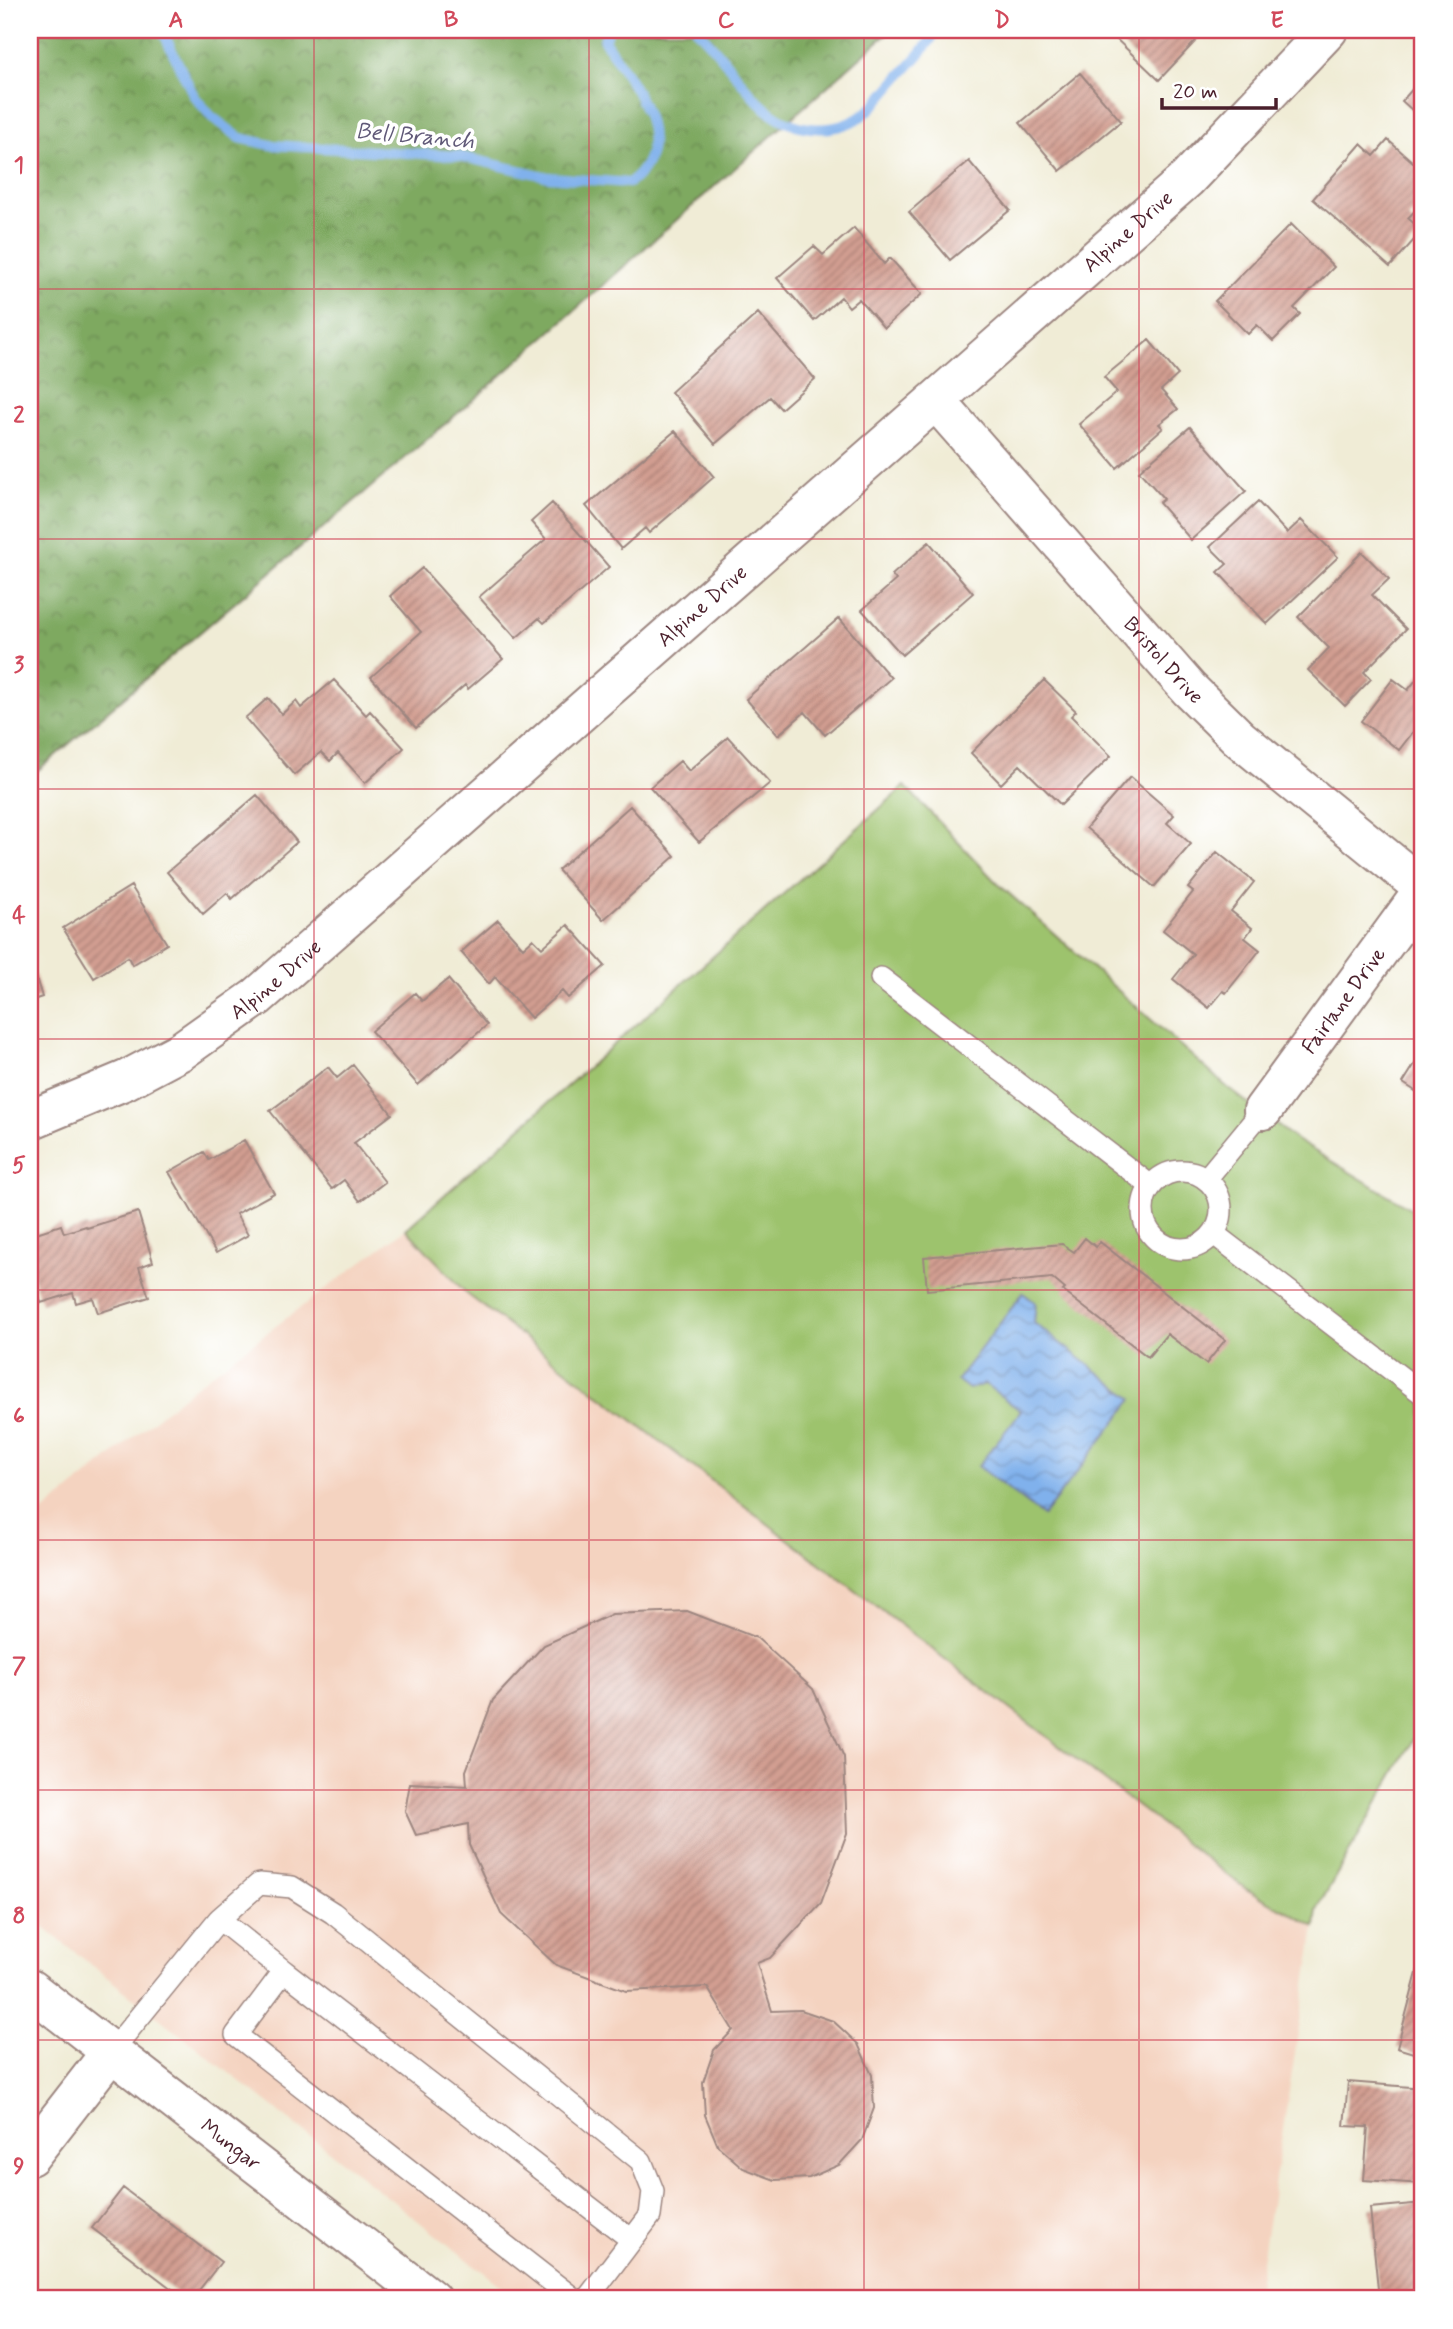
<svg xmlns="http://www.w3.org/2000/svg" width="1453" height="2329" viewBox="0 0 1453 2329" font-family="Mynerve,sans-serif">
	<defs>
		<pattern id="forest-crowns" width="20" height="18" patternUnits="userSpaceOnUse" patternTransform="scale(1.75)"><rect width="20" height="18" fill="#7ea960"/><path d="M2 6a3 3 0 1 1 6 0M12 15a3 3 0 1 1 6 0" fill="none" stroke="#69894f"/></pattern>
		<pattern id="water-waves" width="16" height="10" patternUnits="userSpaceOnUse" patternTransform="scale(1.75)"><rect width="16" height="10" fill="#80b1ec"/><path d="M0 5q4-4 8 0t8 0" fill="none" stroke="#6b8fbf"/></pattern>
		<pattern id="building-hatch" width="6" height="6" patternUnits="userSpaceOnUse" patternTransform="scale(1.75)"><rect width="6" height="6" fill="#d29e91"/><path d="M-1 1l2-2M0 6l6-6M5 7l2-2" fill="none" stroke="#ac8077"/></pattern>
	</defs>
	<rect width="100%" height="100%" fill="#fff"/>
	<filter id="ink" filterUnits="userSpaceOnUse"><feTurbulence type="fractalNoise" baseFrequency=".0143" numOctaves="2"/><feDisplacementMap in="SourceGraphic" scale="14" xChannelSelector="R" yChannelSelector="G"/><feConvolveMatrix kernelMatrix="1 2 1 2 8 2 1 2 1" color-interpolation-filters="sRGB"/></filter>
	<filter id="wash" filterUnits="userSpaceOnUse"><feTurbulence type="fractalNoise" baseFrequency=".00686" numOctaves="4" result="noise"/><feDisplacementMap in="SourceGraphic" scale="28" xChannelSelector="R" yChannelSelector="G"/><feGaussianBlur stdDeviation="1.57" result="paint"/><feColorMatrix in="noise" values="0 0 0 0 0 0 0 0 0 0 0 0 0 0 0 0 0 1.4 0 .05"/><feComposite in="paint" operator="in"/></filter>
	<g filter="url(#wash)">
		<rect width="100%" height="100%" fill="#f0ecd6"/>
		<path fill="#f4d3c0" d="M406,1229L467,1294L1246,1889L1315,1927L1256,2299H518L30,1917V1523L194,1387Z"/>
		<path fill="url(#forest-crowns)" stroke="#646446" stroke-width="2" d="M30,30H891L478,396L30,777Z"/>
		<path fill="#9dc36d" stroke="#74714c" stroke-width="2" d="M905,786L996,882L1228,1088L1298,1141L1423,1216V1722L1317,1909L1315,1927L1246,1889L467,1294L406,1229Z"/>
		<path fill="url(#water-waves)" stroke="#65688c" stroke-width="2" d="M1023,1293L1036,1303L1034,1323L1133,1399L1043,1516L978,1466L1021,1411L985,1384L969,1389L957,1380Z"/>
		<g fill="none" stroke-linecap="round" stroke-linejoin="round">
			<path stroke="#80b1ec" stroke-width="10" d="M162,30L194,96L211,116L240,138L271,145L459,156L549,177L629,183C682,144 630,81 604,40L608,30
				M697,30C721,52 737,80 760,103C788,132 835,138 867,112C879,102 890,87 900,76C914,61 927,47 937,30"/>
		</g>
		<g id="blocks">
			<path fill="url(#building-hatch)" d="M1115,30H1206L1159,80L1111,34Z
				M1080,73L1121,121L1060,171L1020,123Z
				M1423,77V120L1402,101Z
				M1388,140L1423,171V202L1408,218L1422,231L1390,267L1313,199L1361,144L1374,156Z
				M969,161L1010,210L950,260L909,212Z
				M1291,224L1334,267L1294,308L1300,314L1273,341L1257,325L1248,334L1215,301Z
				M854,228L884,264L890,258L922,294L884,328L859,299L849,307L841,297L814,321L777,278L814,246L823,255Z
				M758,313L815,379L781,409L770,397L715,444L671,392Z
				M1149,340L1178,375L1161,390L1178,409L1159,424L1163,428L1117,468L1079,424L1117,392L1104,377Z
				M1190,427L1246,491L1191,540L1159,503L1164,499L1139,471Z
				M675,431L714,477L649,533L645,528L621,549L586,506Z
				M1258,502L1287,533L1301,520L1338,557L1267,624L1218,572L1227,564L1210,547Z
				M552,503L609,567L544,623L539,618L516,638L479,597L546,539L531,522Z
				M929,542L973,593L902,655L862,610L896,580L892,575Z
				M1362,552L1389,579L1372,595L1406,629L1364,672L1371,679L1345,706L1308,670L1329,648L1298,617Z
				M422,568L503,659L468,689L465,685L416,728L371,677L421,632L390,596Z
				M839,618L891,678L825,735L805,712L778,735L746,699Z
				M1423,671V719L1399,750L1361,721L1393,679L1408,690Z
				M334,680L366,715L370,711L404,748L365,783L338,753L330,761L321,752L294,775L245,718L268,698L282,714L296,701L301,708Z
				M1044,680L1076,711L1071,716L1111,756L1061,805L1020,765L1001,784L971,753Z
				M728,737L770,783L699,842L650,787L680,761L689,771Z
				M1130,777L1174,815L1167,823L1191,844L1154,887L1086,828Z
				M257,795L297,842L232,899L227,893L203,914L167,872Z
				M630,806L675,856L603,920L558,870Z
				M1217,852L1254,882L1231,911L1252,928L1245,938L1260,950L1226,993L1223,991L1209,1008L1173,979L1193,954L1163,930L1193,892L1188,888Z
				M131,886L167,944L132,965L128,957L94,978L63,928Z
				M498,920L523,948L533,939L542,948L568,925L605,966L568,998L562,991L531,1018L495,977L489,984L461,952Z
				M30,959L42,997L30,1001Z
				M448,979L487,1025L418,1085L371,1031L415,993L422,1001Z
				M1423,1051V1096L1403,1083Z
				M353,1065L392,1114L354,1143L385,1182L360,1201L344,1180L332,1189L270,1111L328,1067L337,1078Z
				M244,1140L274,1193L236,1214L248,1235L216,1253L169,1172L204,1152L209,1160Z
				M138,1212L153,1262L139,1267L149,1297L98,1313L93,1298L76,1303L73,1293L41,1303L30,1267V1235L61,1225L64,1233L86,1226L87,1228Z
				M1085,1238L1096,1247L1100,1242L1225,1340L1206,1364L1167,1334L1148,1357L1063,1291L1065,1289L1052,1278L927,1290L924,1257L1062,1244L1074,1252Z
				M687,1611L757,1638L813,1689L844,1757L847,1833L821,1903L770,1958L757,1963L772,2011L801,2010L833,2021L858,2044L872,2075L874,2108L862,2140L839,2165L809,2178L775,2180L743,2168L718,2146L705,2115L703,2082L714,2050L733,2030L707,1987L626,1991L556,1965L501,1914L469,1845L468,1824L416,1835L405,1811L410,1783L467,1786L466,1771L493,1700L544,1645L612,1614Z
				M1418,1969L1423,1971V2056L1397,2048Z
				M1348,2082L1423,2088V2184L1364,2180L1368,2127L1344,2126Z
				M123,2188L221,2262L192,2299H185L92,2228Z
				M1423,2203V2296L1379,2299L1370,2208Z"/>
		</g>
	</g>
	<g filter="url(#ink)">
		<use href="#blocks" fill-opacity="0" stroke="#9d8680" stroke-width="2"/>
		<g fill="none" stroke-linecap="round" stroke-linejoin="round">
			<defs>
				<path id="lane" d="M881,978L1151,1186
					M1143 1210a39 39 0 1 1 78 0a39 39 0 1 1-78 0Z
					M1206,1179L1263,1110
					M1214,1234L1423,1394
					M219,1919L259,1884L292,1887L333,1913L641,2161L653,2191L650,2216L587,2299
					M284,1971L632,2240
					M110,2053L219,1919L284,1971L236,2035L574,2299"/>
				<g id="street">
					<path id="s1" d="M936,401L1189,689L1240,739L1423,888"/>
					<path id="s2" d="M1263,1110L1423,891"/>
					<path id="s3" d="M30,1120L126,1080L181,1051L257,997L1187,179L1328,30"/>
					<path id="s4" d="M30,1989L431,2299"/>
					<path d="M30,2156L110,2053"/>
				</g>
			</defs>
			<use href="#lane" stroke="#9d8680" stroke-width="24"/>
			<use href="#street" stroke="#9d8680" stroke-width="42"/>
			<use href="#lane" stroke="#fff" stroke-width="21"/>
			<use href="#street" stroke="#fff" stroke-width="38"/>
		</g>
	</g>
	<path fill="none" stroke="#d1495b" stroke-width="2" stroke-opacity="0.55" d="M314,30V2299M589,30V2299M864,30V2299M1139,30V2299M30,289H1423M30,539H1423M30,789H1423M30,1039H1423M30,1290H1423M30,1540H1423M30,1790H1423M30,2040H1423"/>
	<g text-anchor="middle" stroke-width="7" stroke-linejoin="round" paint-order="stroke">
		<g font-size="21" fill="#4a1f2b" stroke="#fff">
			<text dy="7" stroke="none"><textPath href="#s3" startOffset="1419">Alpine Drive</textPath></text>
			<text dy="7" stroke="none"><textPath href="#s3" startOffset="852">Alpine Drive</textPath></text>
			<text dy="7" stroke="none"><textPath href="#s1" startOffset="345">Bristol Drive</textPath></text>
			<text dy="7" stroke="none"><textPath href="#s3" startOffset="285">Alpine Drive</textPath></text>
			<text dy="7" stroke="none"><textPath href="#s2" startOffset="136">Fairlane Drive</textPath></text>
			<text dy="7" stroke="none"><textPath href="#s4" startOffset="254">Mungar</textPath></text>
		</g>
		<g font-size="23" font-style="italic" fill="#605978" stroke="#fff">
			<text transform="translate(415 135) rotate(5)" y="8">Bell Branch</text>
		</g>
	</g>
	<rect width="1453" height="2329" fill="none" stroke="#fff" stroke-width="77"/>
	<path d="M1162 98v10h114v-10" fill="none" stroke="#4a1f2b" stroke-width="3.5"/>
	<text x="1173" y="98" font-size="21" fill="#4a1f2b" stroke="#ffffff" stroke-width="5" paint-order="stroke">20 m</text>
	<rect x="38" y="38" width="1376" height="2252" fill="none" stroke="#d1495b" stroke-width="2.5"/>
	<g font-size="23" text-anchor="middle" font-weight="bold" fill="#d1495b">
		<text x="176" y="27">A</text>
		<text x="451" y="27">B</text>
		<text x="726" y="27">C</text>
		<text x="1002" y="27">D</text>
		<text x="1277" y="27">E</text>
		<text x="19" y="172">1</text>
		<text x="19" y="422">2</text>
		<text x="19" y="672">3</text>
		<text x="19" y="922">4</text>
		<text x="19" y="1172">5</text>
		<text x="19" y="1423">6</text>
		<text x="19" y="1673">7</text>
		<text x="19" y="1923">8</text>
		<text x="19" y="2173">9</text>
	</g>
</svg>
